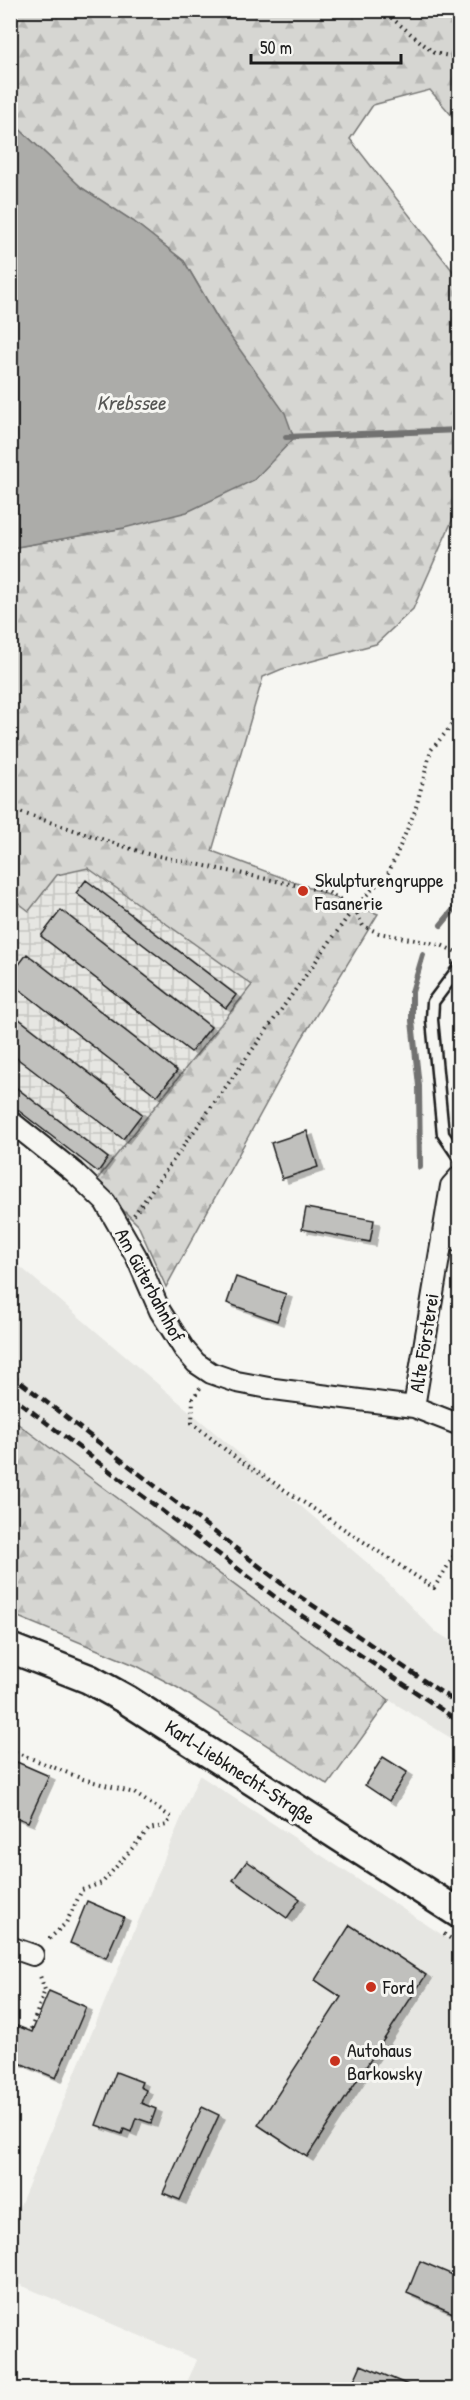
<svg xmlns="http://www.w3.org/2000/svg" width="470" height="2400" viewBox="0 0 470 2400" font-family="'Patrick Hand',sans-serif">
	<defs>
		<pattern id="industrial-grid" width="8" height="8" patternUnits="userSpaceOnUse" patternTransform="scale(1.5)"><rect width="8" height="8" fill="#e6e6e2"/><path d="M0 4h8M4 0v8" fill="none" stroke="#c5c5c1"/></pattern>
		<pattern id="forest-firs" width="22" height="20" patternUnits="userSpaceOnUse" patternTransform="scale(1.5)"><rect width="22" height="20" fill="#d6d6d2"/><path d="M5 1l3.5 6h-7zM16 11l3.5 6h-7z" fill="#b7b7b4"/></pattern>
		<filter id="shadow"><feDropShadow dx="6" dy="4" stdDeviation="0" flood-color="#0004"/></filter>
	</defs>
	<rect width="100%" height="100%" fill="#f6f6f2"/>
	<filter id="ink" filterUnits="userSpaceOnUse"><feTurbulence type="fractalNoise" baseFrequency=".0167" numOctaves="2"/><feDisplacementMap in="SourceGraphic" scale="12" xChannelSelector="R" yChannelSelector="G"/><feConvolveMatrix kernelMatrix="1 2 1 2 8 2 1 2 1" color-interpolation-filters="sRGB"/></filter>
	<g filter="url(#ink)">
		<path fill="#e6e6e2" d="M10,1258L371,1566L435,1631L459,1646V1743L389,1700L11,1418Z
			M199,1775L459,1946V2389H184L197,2360L11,2281V2227Z"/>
		<path fill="url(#industrial-grid)" d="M88,868L252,985L95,1182L11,1113L10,897L29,911L57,875Z"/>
		<path fill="url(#forest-firs)" stroke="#797977" stroke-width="1.5" d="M11,11H459V124L430,90L373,105L350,139L459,279V505L413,609L376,644L282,669L263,677L212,851L378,914L301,1040L166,1287L138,1225L95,1182L252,985L88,868L57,875L29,911L11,897L10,548L124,528L218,319L184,261L133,221L82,188L11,121Z
			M10,1418L389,1700L328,1785L180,1689L137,1666L11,1614Z"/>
		<path fill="#acaca9" stroke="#727271" stroke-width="1.5" d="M11,121L82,188L133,221L184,261L218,319L285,413L294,438L254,480L187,512L124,528L11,548Z"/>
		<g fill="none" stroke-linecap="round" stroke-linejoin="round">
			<path stroke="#727271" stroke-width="6" d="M286,437L460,430
				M441,925L460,902
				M420,1167L419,1086L412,1021V992L423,955"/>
		</g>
		<path fill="#c0c0bd" stroke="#1c1c1c" stroke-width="1.5" filter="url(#shadow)" d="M86,880L236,995L226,1008L76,893Z
			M61,910L211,1027L191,1052L41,936Z
			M27,954L177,1071L157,1096L10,982V976Z
			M10,1012L142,1114L123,1139L10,1053Z
			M460,1077V1096L450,1089Z
			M10,1083L108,1158L98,1172L10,1104Z
			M307,1131L318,1167L282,1179L271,1143Z
			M306,1208L374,1220L370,1242L302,1229Z
			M236,1277L286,1294L277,1321L227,1303Z
			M383,1757L407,1772L389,1801L365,1785Z
			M10,1759L49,1776L28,1822L10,1815Z
			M247,1861L300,1899L287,1918L233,1880Z
			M87,1901L124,1917L106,1958L70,1943Z
			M350,1925L426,1975L307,2157L258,2125L341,1997L315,1980Z
			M49,1991L86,2007L56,2078L10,2059V2023L32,2032Z
			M116,2072L142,2082L140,2087L146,2090L141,2103L156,2109L151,2123L136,2118L131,2132L124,2129L122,2134L96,2125Z
			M202,2107L219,2115L180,2200L163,2193Z
			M420,2261L460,2278V2316L407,2293Z
			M361,2365L420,2390H350Z"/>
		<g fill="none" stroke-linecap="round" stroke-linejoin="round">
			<defs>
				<path id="lane" d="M460,966L433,1002L432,1020L443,1134L460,1159"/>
				<path id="street" d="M10,1121L74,1172L105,1202L136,1256L160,1311L184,1349L196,1363L211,1373L237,1382L274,1389L414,1407L460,1425
					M442,1237L460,1241
					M414,1407L451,1186L460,1176
					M10,1947L33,1955"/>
				<path id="secondary" d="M10,1648L89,1679L127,1700L460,1914"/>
			</defs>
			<use href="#lane" stroke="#1c1c1c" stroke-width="15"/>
			<use href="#street" stroke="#1c1c1c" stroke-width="24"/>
			<use href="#secondary" stroke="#1c1c1c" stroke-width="33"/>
			<path stroke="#1c1c1c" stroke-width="4" stroke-dasharray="1.5 4.5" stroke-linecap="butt" d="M382,10L434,53L460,58
				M10,809L144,853L328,892L354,908L363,926L379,933L441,945L456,952
				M134,1215L354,908L389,872L415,811L431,750L460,716
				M200,1388L193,1398L192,1423L236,1458L434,1588L460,1546
				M10,1750L83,1779L134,1793L171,1817L167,1825L149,1829L102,1883L82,1890L66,1923L46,1942
				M444,1934L460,1945
				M31,2029L45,1990L39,1973"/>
			<use href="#lane" stroke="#f6f6f2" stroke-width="10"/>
			<use href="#street" stroke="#f6f6f2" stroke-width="20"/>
			<use href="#secondary" stroke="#f6f6f2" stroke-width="28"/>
			<path stroke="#1c1c1c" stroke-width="4.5" stroke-dasharray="9 4.5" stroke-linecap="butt" d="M10,1374L290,1590L460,1705
				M10,1395L283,1603L460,1722"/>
		</g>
	</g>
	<g fill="#c8321e" stroke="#f6f6f2" stroke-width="2">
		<circle cx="303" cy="891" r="6"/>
		<circle cx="371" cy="1987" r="6"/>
		<circle cx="335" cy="2061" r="6"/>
	</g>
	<g text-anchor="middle" stroke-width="6" stroke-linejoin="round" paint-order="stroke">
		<g font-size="20" fill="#1c1c1c" stroke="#f6f6f2" text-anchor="start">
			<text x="315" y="887">Skulpturengruppe<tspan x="315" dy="23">Fasanerie</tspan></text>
			<text x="383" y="1994">Ford</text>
			<text x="347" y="2057">Autohaus<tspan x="347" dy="23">Barkowsky</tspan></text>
		</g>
		<g font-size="20" fill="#1c1c1c" stroke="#f6f6f2">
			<text transform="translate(150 1285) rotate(62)" y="7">Am Güterbahnhof</text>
			<text transform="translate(424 1343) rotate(-81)" y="7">Alte Försterei</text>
			<text transform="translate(240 1772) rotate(33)" y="7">Karl-Liebknecht-Straße</text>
		</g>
		<g font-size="21" font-style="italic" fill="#565654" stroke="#f6f6f2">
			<text x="131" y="410">Krebssee</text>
		</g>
	</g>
	<rect width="470" height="2400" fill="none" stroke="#f6f6f2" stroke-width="36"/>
	<rect x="18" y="18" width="434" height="2364" fill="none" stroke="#1c1c1c" stroke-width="2" filter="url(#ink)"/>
	<path d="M251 54v9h150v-9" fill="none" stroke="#1c1c1c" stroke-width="3"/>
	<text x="260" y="54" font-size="18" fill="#1c1c1c" stroke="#f6f6f2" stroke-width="4.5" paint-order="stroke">50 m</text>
</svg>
